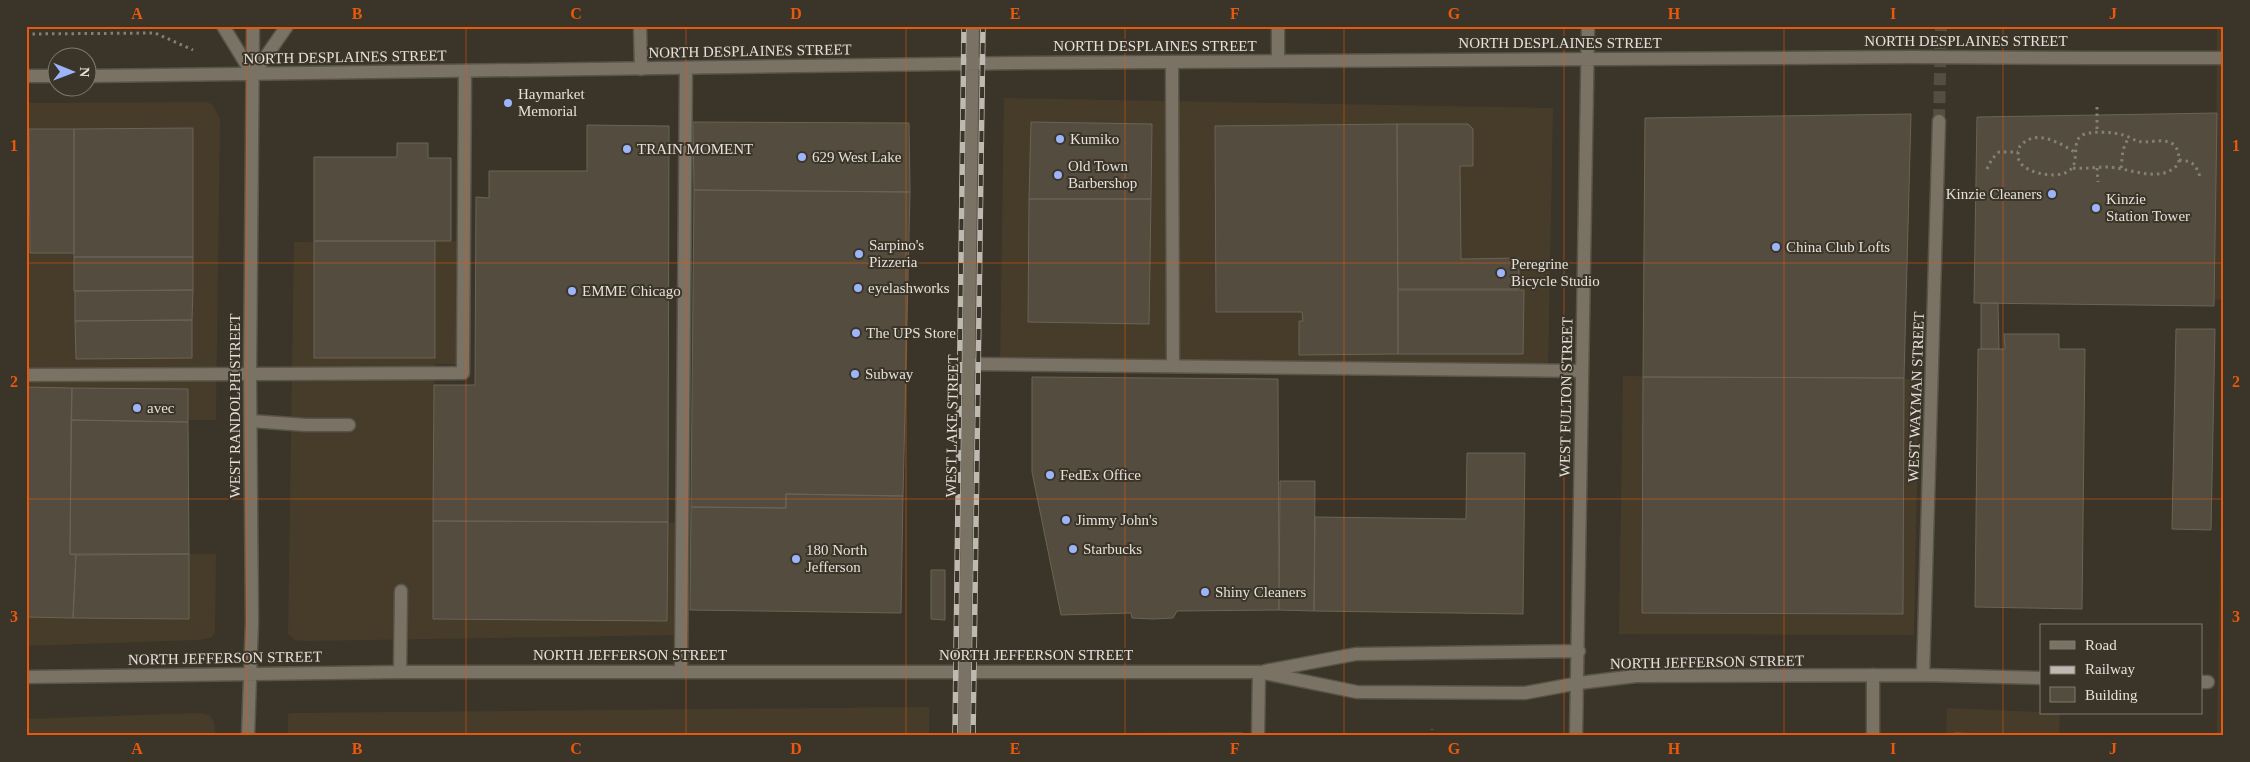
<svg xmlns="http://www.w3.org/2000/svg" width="2250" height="762" viewBox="0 0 2250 762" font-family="Georgia,serif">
	<rect width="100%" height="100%" fill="#3b3428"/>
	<path fill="#473c2a" d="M349,26H940V29Z
		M2217,26H2224V299L2215,300Z
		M1004,98L1553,108L1548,371L1000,364Z
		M207,102L213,105L220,119L216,420H71L70,554H216L215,633L211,638L198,640L26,646V103Z
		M457,241L456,364H435L433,521L682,523V635L306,641L295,640L288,634L294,242Z
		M2224,363V736H2217V716Z
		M1623,376L1919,379L1914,635L1619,634Z
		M929,707V736H288V714L291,713Z
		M1947,708L2060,713L2059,736H1946Z
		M198,713L209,715L214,722L215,736H26V719Z"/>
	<path fill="#544c3f" stroke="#6b6356" d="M2217,113L2214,306L1974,303L1977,117Z
		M1911,114L1904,378L1643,377L1645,118Z
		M693,122L909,123L910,192L694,190Z
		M1031,122L1152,124L1151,199H1029Z
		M1397,124L1398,354L1299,355V321H1303L1302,312H1216L1215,126Z
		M1397,124H1468L1473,129V166H1460L1461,259L1519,258V289H1398Z
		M587,125L669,126L668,522L433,521L434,385H475L476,197L489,198V171H587Z
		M193,128V257H74V129Z
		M29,129H74V253H30Z
		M397,143H428V158H451V241H314V157H397Z
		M694,190L910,192L903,496L786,494V508L691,507Z
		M1029,199H1151L1149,324L1028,322Z
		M314,241H435V358H314Z
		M74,257H193V290L74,291Z
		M193,290L192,320L75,321V291Z
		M1398,290H1524L1523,354H1398Z
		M1981,303H1998L1999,349H1981Z
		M192,320V358L76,359L75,321Z
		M2176,329H2215L2211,530L2172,529Z
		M2004,334H2059V349H2085L2082,609L1975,607L1978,349H2005Z
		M1032,377L1278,379L1279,610L1177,611L1173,618L1153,619L1132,618L1131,613L1061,615L1032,472Z
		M1643,377L1904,378L1903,614L1642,613Z
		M26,387L72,388L70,554L76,555L73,618L26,617Z
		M72,388L188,389V422L71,420Z
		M71,420L188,422L189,554H70Z
		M1467,453H1525L1523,614L1314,611L1315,517L1466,519Z
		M1280,481H1315L1314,611L1279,610Z
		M786,494L903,496L901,613L690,610L691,507L786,508Z
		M433,521L668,522L667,621L433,619Z
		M189,554V619L73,618L76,555Z
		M931,570H945V620L931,619Z
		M1242,733V736H1026V734Z
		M1955,733L2049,736H1955Z"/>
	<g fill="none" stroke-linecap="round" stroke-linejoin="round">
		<path stroke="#544e42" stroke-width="12" stroke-dasharray="12 6" stroke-linecap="butt" d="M1939,121L1941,26"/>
		<defs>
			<path id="lane" d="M640,26L641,69
				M1172,62L1173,366
				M969,364L1582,371
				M26,375L463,373L465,71
				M251,421L306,425H349
				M681,671L686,68
				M400,672L401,591
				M1258,736L1259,672
				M1873,736V675"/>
			<path id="street" d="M223,26L253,75L287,26
				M1278,26V61
				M1923,675L1939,121
				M2201,682H2208
				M1579,683L1636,676L1923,675L2041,678"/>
			<path id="secondary" d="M2091,58H2224
				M26,76H58
				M88,76L1019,63L1911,57
				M1265,671L1356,654L1579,651
				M26,677L400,672H1259L1357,692L1525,693L1579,683
				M248,736L252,621L250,375L253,26
				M964,736L973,26
				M1576,736L1588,26"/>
		</defs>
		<use href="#lane" stroke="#595348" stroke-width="15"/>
		<use href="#street" stroke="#595348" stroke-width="15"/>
		<use href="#secondary" stroke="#595348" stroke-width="15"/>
		<path stroke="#857f75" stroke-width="3" stroke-dasharray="2.5 4" stroke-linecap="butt" d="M26,34L155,33L193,50
			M2097,107V133
			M2179,160C2192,161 2196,164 2200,177
			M2073,168C2085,169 2096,167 2108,167C2130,168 2162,185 2179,163C2179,156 2179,150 2174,145C2166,138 2154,142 2144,142C2135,142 2131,137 2123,135C2114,132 2094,131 2085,134C2068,139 2083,164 2067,172C2055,179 2020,173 2018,157C2017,154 2019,149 2020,146C2036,128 2060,143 2076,153
			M2097,168L2098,182
			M2121,168L2123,150L2128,138
			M1987,169L1992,159L1999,152H2018
			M1432,736V729"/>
		<use href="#lane" stroke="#7a7264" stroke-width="12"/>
		<use href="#street" stroke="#7a7264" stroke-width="12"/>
		<use href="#secondary" stroke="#7a7264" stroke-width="12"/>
		<defs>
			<path id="rail" d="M955,736L964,26
				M973,736L983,26"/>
		</defs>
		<use href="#rail" stroke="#bfbab1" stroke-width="5.5"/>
		<use href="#rail" stroke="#3b3428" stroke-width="4" stroke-dasharray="11" stroke-linecap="butt"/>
		<defs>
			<path id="secondary-bridge" d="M1911,57L2091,58"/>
		</defs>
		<use href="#secondary-bridge" stroke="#595348" stroke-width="15" stroke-linecap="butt"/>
		<use href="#secondary-bridge" stroke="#7a7264" stroke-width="12"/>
	</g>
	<path fill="none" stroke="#e8590c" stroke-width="1" stroke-opacity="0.55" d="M247,26V736M466,26V736M686,26V736M906,26V736M1125,26V736M1344,26V736M1564,26V736M1784,26V736M2003,26V736M26,263H2224M26,499H2224"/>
	<g fill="#9bb4fd" stroke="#3b3428" stroke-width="2">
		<circle cx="508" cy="103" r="5"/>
		<circle cx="1060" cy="139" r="5"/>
		<circle cx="627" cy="149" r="5"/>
		<circle cx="802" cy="157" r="5"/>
		<circle cx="1058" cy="175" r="5"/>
		<circle cx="2052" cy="194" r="5"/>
		<circle cx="2096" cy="208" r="5"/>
		<circle cx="1776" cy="247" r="5"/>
		<circle cx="859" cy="254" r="5"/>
		<circle cx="1501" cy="273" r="5"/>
		<circle cx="858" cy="288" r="5"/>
		<circle cx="572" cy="291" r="5"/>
		<circle cx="856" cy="333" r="5"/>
		<circle cx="855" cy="374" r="5"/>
		<circle cx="137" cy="408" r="5"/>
		<circle cx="1050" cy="475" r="5"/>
		<circle cx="1066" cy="520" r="5"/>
		<circle cx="1073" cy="549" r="5"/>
		<circle cx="796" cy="559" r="5"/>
		<circle cx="1205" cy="592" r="5"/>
	</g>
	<g text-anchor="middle" stroke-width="4" stroke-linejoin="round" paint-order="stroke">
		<g font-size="15" fill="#e5e0d8" stroke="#3b3428">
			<text x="1966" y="46">NORTH DESPLAINES STREET</text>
			<text x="1560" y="48">NORTH DESPLAINES STREET</text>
			<text x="1155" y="51">NORTH DESPLAINES STREET</text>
			<text transform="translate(750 51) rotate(-1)" y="5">NORTH DESPLAINES STREET</text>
			<text transform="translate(345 57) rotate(-1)" y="5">NORTH DESPLAINES STREET</text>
			<text transform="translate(1566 397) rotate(-89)" y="5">WEST FULTON STREET</text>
			<text transform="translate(1916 397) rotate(-88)" y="5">WEST WAYMAN STREET</text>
			<text transform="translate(235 406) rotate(-90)" y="5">WEST RANDOLPH STREET</text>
			<text transform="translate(952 426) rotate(-89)" y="5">WEST LAKE STREET</text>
			<text x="630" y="660">NORTH JEFFERSON STREET</text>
			<text x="1036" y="660">NORTH JEFFERSON STREET</text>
			<text transform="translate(225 658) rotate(-1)" y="5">NORTH JEFFERSON STREET</text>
			<text transform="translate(1707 662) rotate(-1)" y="5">NORTH JEFFERSON STREET</text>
		</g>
		<g font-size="15" fill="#e5e0d8" stroke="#3b3428" text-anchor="start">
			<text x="518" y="99">Haymarket<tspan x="518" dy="17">Memorial</tspan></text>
			<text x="1070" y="144">Kumiko</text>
			<text x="637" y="154">TRAIN MOMENT</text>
			<text x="812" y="162">629 West Lake</text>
			<text x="1068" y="171">Old Town<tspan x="1068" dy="17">Barbershop</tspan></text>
			<text x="2042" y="199" text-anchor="end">Kinzie Cleaners</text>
			<text x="2106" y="204">Kinzie<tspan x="2106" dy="17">Station Tower</tspan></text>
			<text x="869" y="250">Sarpino's<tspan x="869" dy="17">Pizzeria</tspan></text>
			<text x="1786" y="252">China Club Lofts</text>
			<text x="1511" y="269">Peregrine<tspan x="1511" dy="17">Bicycle Studio</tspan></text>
			<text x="868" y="293">eyelashworks</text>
			<text x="582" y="296">EMME Chicago</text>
			<text x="866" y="338">The UPS Store</text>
			<text x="865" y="379">Subway</text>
			<text x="147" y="413">avec</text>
			<text x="1060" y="480">FedEx Office</text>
			<text x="1076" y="525">Jimmy John's</text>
			<text x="1083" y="554">Starbucks</text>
			<text x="806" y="555">180 North<tspan x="806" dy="17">Jefferson</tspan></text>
			<text x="1215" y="597">Shiny Cleaners</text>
		</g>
	</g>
	<rect width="2250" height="762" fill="none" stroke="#3b3428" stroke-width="55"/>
	<rect x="2040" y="624" width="162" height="90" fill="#3b3428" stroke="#7f796e"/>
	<rect x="2050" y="641" width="25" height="8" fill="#7a7264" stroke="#7f796e"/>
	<text x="2085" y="650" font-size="15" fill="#e5e0d8">Road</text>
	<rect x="2050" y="666" width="25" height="8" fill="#bfbab1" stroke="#7f796e"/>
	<text x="2085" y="674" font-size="15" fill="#e5e0d8">Railway</text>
	<rect x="2050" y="687" width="25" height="15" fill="#544c3f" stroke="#7f796e"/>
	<text x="2085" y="700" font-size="15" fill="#e5e0d8">Building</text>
	<g transform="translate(72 72) rotate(91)"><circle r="24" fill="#3b3428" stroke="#7f796e"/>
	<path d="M0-4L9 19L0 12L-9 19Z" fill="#9bb4fd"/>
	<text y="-8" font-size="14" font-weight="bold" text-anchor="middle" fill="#e5e0d8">N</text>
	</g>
	<rect x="28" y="28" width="2194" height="706" fill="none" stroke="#e8590c" stroke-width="2"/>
	<g font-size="16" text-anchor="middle" font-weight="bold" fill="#e8590c">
		<text x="137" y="19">A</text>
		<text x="357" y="19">B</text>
		<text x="576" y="19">C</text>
		<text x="796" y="19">D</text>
		<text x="1015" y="19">E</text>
		<text x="1235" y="19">F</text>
		<text x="1454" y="19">G</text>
		<text x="1674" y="19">H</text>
		<text x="1893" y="19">I</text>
		<text x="2113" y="19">J</text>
		<text x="14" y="151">1</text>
		<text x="2236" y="151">1</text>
		<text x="14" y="387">2</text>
		<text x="2236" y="387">2</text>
		<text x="14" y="622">3</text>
		<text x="2236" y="622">3</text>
		<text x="137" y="754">A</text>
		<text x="357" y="754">B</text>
		<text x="576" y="754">C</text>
		<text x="796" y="754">D</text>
		<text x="1015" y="754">E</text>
		<text x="1235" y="754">F</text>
		<text x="1454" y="754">G</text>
		<text x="1674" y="754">H</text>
		<text x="1893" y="754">I</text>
		<text x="2113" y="754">J</text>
	</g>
</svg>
